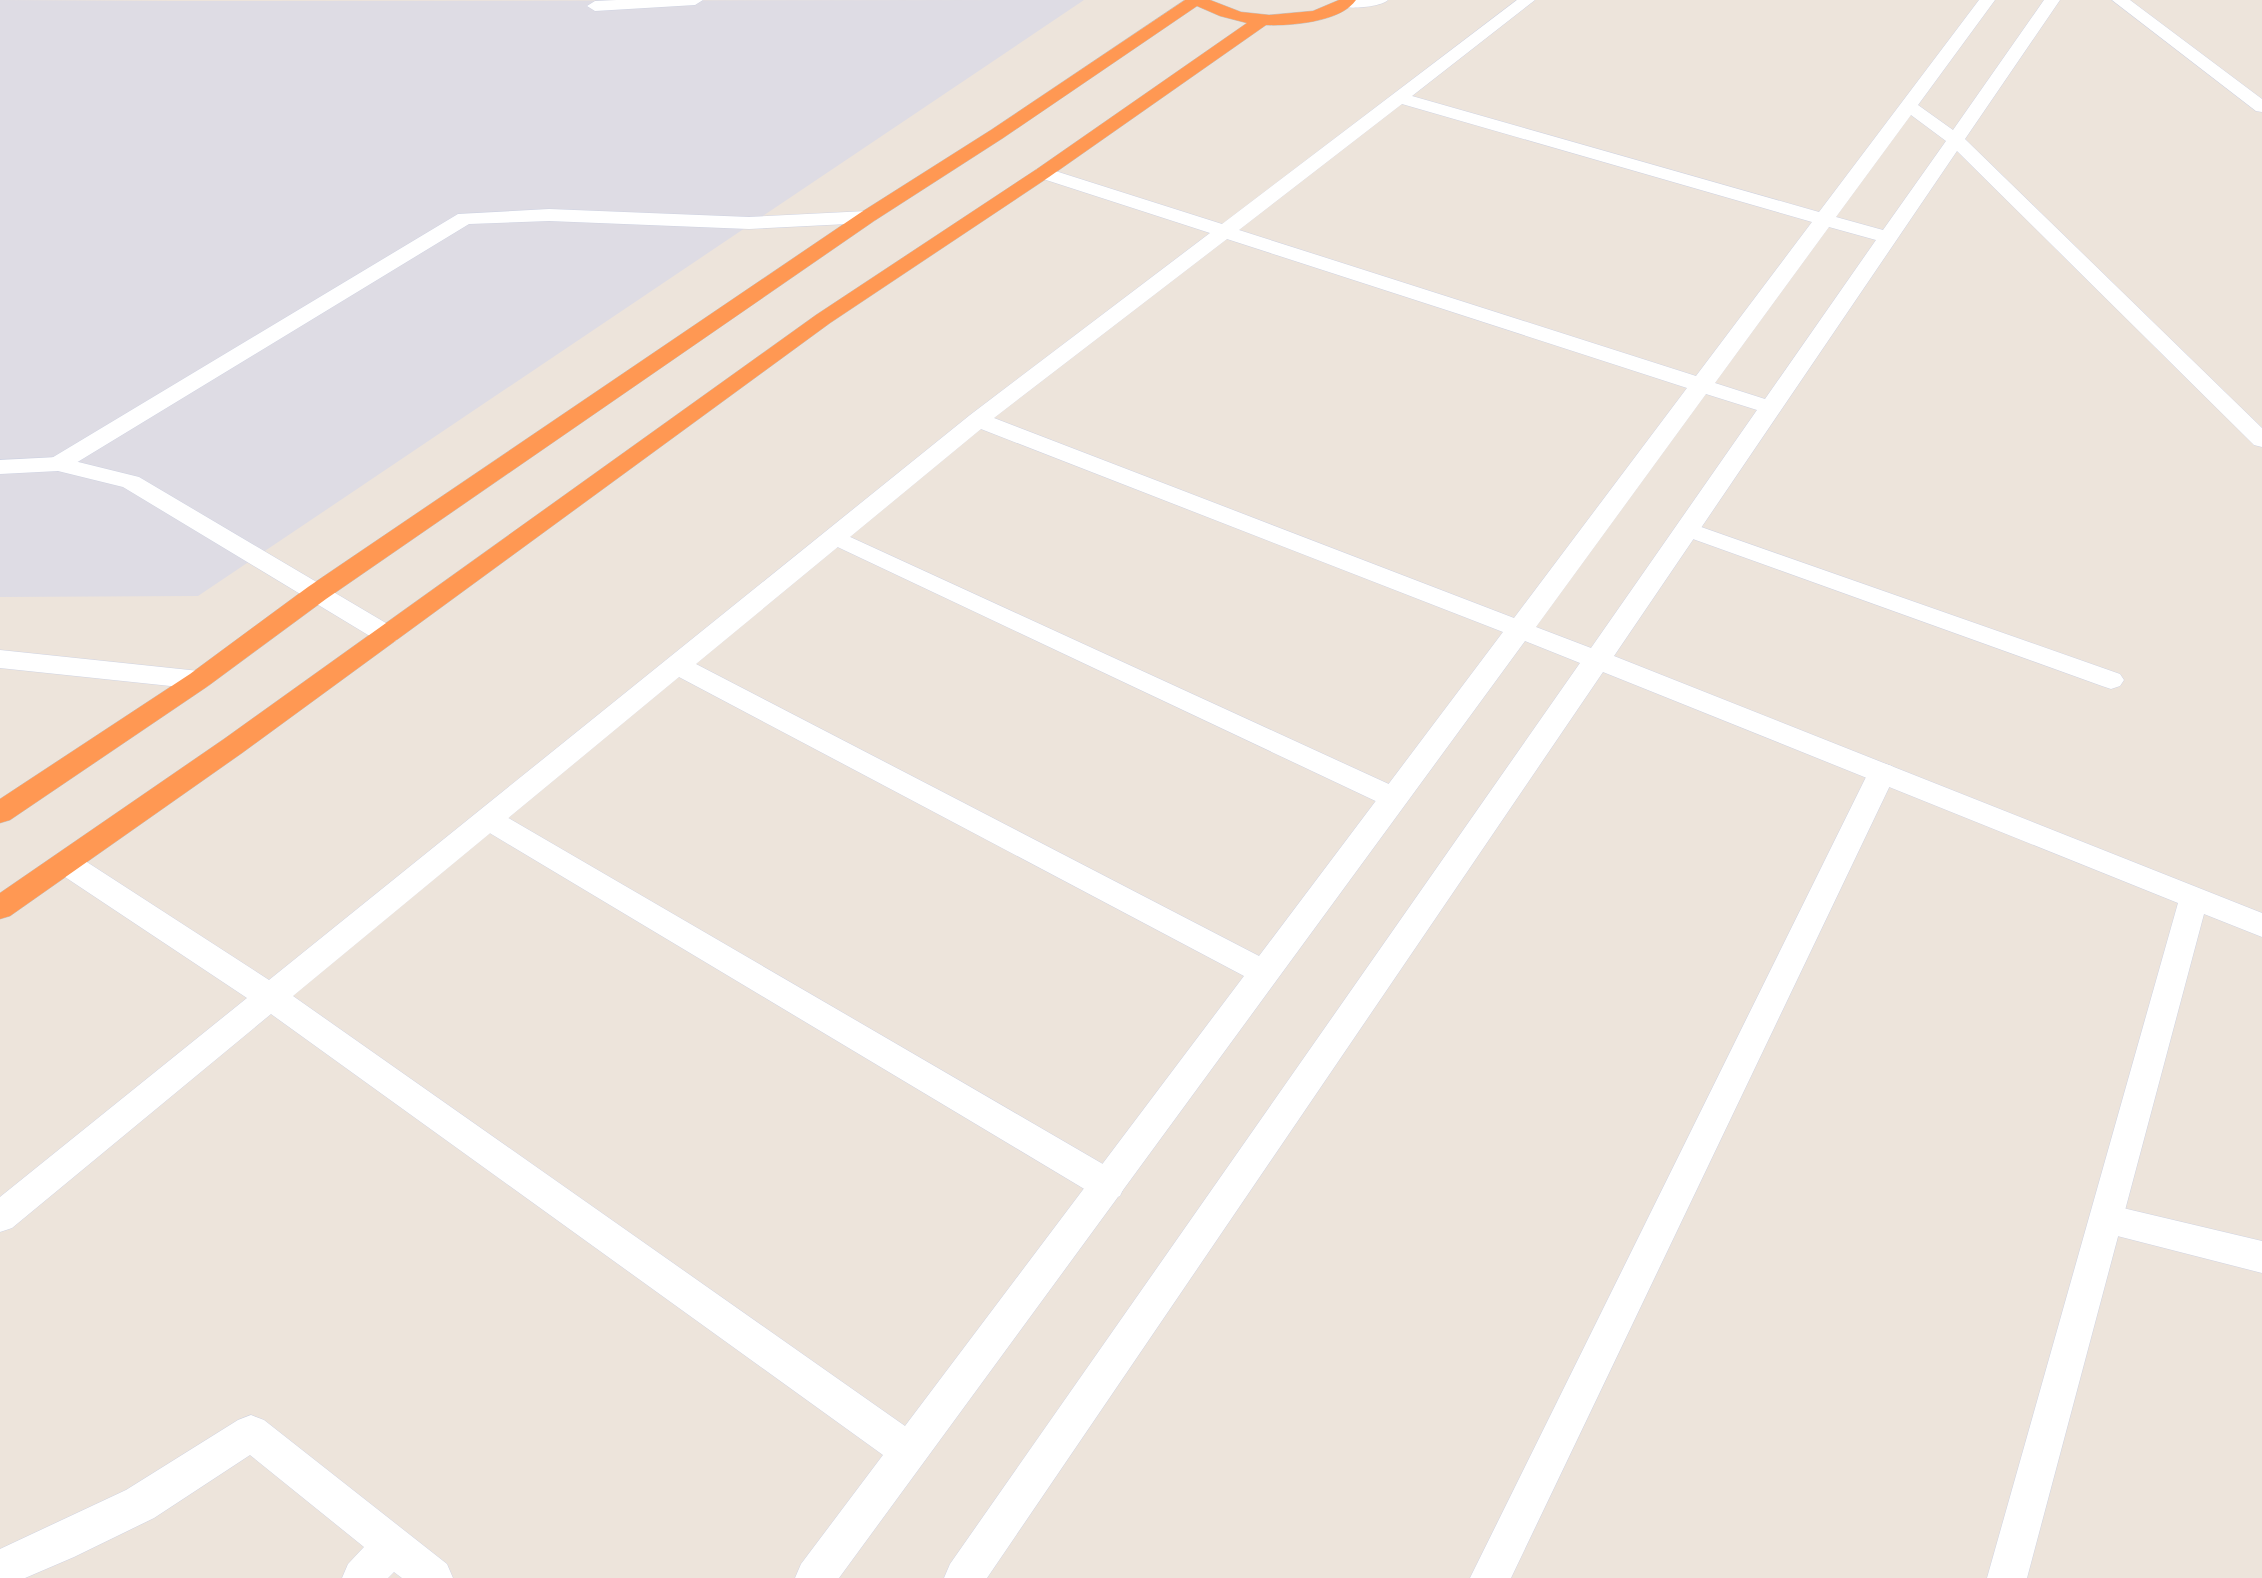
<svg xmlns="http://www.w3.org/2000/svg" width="2262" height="1578" viewBox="0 0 2262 1578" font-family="Figtree,sans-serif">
	<rect width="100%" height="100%" fill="#ede4db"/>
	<path fill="#dedce4" d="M0,0L172,1L1084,0L198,596L0,597Z"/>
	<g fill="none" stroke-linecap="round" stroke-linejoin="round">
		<defs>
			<path id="lane" d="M617,0H703L695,5L595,11L587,6L595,1Z
				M549,209L749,217L867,211L874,213L876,217L874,221L867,223L749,229L549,221L469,224L66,469L58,471L50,469L47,464L50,459L458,214Z
				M1687,522L2120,674L2124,680L2120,686L2111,689L2102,686L1679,534L1675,529L1679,524Z
				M835,530L1404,791L1408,798L1404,805L1394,808L1384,805L827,542L823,537L827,532Z
				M0,650L199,671L208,674L212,680L208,686L199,689L0,668Z
				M1882,763L1892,766L1896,773L1511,1578H1470L1868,773L1872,766Z
				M488,809L498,812L1120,1174L1125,1185L1120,1196L1108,1200L1096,1196L478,826L474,819L478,812Z
				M2106,1204L2262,1241V1273L2094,1230L2089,1219L2094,1208Z
				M251,1415L264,1420L447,1564L453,1578H402L394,1572L388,1578H342L348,1564L364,1547L250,1455L154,1518L74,1557L25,1578H0V1549L126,1490L238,1420Z"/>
			<path id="street" d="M1341,0H1388C1382,7 1342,11 1336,4Z
				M1517,0H1535L1412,96L1819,212L1979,0H1995L1918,105L1953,130L2044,0H2060L1965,139L2262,428V447L2254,445L1957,151L1614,656L2262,913V937L2204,914L2027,1578H1987L2178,903L1603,672L987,1578H944L950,1564L1580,663L1525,641L839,1578H795L801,1564L883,1455L271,1014L12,1228L0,1232V1197L247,998L56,871L52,863L56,855L66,852L76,855L269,980L970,415L1210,233L1037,177L1034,173L1037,169H1049L1222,224ZM1402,104L1812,222L1696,376L1239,230ZM1911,115L1946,141L1883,230L1836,217ZM1829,227L1876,240L1765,399L1715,383ZM1227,239L1687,388L1514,618L994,418ZM1706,394L1757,410L1591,648L1536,627ZM981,429L1503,632L1259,956L696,664ZM679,677L1244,976L905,1426L293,996Z
				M2112,0H2130L2262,99V112L2256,111Z
				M58,457L139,477L396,629L400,635L396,641L387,643L378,641L123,487L58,471L0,474V460Z"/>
			<path id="highway" d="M1185,0H1210L1241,12L1269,15L1313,11L1339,0H1356C1341,22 1290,26 1266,25L1049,177L830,323L242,753L10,916L0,919V893L224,739L816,315L1037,169L1247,23L1220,16L1197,6L1003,138L874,221L326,599L208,686L10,820L0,823V799L190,674L308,587L860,213L991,130Z"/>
		</defs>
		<use href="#lane" stroke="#d0d4e3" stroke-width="1"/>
		<use href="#street" stroke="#d0d4e3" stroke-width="1"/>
		<use href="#highway" stroke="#c3c3c3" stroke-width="1"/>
		<use href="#lane" fill="#fff" fill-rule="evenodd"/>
		<use href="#street" fill="#fff" fill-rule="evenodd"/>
		<use href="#highway" fill="#ff9853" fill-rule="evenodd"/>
	</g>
</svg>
